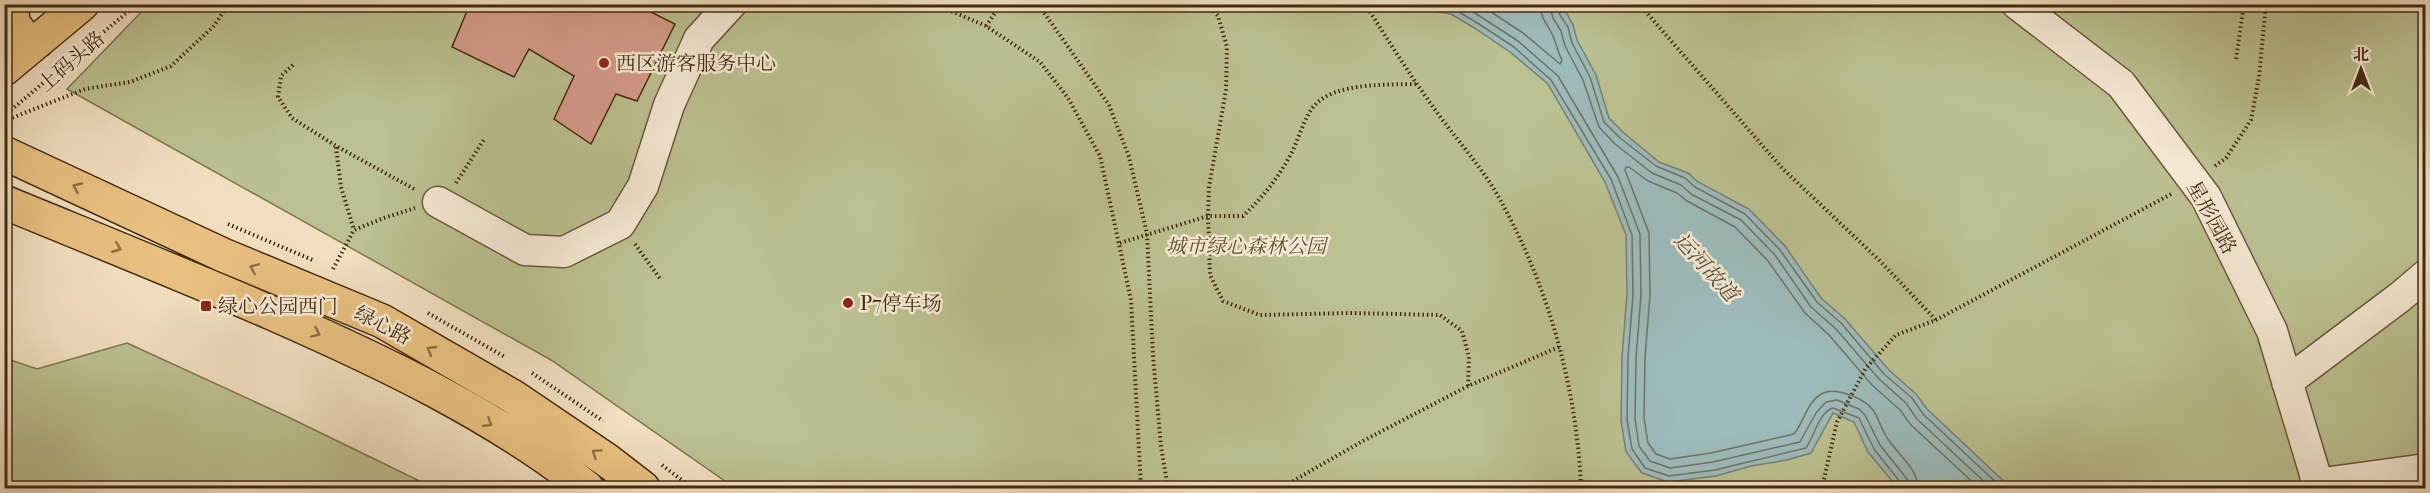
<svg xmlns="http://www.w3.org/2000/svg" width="2430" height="493" viewBox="0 0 2430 493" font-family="'IM FELL French Canon','Noto Serif SC',serif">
	<rect width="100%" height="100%" fill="#f1dfc0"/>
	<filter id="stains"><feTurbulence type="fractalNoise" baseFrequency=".00333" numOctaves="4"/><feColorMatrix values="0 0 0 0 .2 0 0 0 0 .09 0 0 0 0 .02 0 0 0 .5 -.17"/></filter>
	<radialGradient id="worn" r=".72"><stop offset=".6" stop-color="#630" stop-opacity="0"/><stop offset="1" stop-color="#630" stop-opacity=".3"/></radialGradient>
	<path fill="#bcc191" stroke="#807650" stroke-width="1.5" d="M149,4L2425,5V488H735L551,360L67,89Z
		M127,343L288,417L434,488H5V358L37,369Z"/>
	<path fill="#9dbbbb" stroke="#798177" stroke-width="1.5" d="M1417,5H1562L1573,25L1577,40L1596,75L1609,118L1624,133L1659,162L1688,173L1698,182L1749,209L1785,246L1821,298L1845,319L1889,370L1916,394L1927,409L2011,488H1898L1868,452L1854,422L1833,413L1811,453L1787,460L1751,466L1716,476L1668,482L1642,473L1626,452L1621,420L1622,357L1627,294L1626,235L1605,182L1548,84L1510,52L1476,29L1451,14L1420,9Z"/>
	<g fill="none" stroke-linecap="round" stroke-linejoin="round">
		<path stroke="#707366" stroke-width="1.5" d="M1431,4L1454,9L1479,24L1514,47L1551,80L1611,179L1632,235L1633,295L1628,357L1627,420L1632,449L1645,468L1669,476L1715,470L1806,448C1814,437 1819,412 1833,408L1859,418L1874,449L1901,483L1902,488
			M1461,4L1518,41L1558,76L1618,177L1640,234L1641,295L1636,358L1635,419L1639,446L1650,461L1670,468L1713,462L1800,442L1816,413L1826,402L1837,400L1859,409L1865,415L1880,445L1907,479L1909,488
			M1479,4L1523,33L1560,64L1562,60C1557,51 1556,41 1551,32C1546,23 1540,16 1540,4
			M1549,4L1553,18L1561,31L1565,46L1583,80L1599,127L1615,144L1652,173L1681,185L1691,194L1741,220L1775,255L1811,307L1836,329L1879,379L1906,403L1917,419L1991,488
			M1557,4L1560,15L1568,27L1572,43L1590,77L1604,122L1620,138L1656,166L1685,178L1695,187L1745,214L1780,250L1817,302L1841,323L1884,374L1912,398L1923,414L2002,488
			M1918,488C1918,470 1900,456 1890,442C1882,433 1880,420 1873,410C1864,398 1836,387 1823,393C1807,401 1804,422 1794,434L1711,453L1670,459L1656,454L1648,443L1644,418L1645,358L1650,295L1649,233L1625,170L1626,167H1629L1648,181L1677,193L1687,201L1735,227L1768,261L1805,313L1829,335L1872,385L1900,410L1911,425L1979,488"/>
	</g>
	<path fill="#d69b8a" stroke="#442b10" stroke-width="1.5" d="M470,4H635L675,24L637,101L616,94L591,144L554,119L574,76L529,49L514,77L452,47Z"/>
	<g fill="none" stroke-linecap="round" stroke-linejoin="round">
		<defs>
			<path id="minor" d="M2017,4L2121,84L2206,197L2272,331L2315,474L2316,488
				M438,202L525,250L564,252L620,224L643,186L669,105L699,39L731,4
				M2287,382L2400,297L2426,275
				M2316,484L2426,469"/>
			<path id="major" d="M12,11L13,23L25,39L38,41
				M4,69L82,4
				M4,153L223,255L382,321L512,396L608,461L643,488
				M4,202C94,239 184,275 274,314C383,362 493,414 587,488"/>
		</defs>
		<use href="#minor" stroke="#6f583c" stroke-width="33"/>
		<use href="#major" stroke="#442b10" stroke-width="36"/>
		<path stroke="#442b10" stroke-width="4" stroke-dasharray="1.5 3" stroke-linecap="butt" d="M935,4L986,26L1040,62L1068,98L1100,156L1131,300L1141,488
			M1034,4L1045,14L1109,105L1129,157L1147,234L1153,355L1161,447L1168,488
			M1208,4L1218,16L1227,47L1226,90L1209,187L1208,216L1210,275L1223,301L1260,315L1353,313L1440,315L1462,331L1469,357L1468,386
			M1365,4C1388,40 1411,77 1436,111C1456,139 1481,166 1498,196C1548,284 1577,388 1581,488
			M1639,4L1782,168L1879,260L1936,320
			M986,26L1001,4
			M2236,59L2244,4
			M293,65L281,76L278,97L292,118L336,146L416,190
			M4,116L137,4
			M4,121L85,89L130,82L171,66L213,27L229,4
			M336,147L341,187L354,230
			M2215,166L2226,158L2251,120L2259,77L2266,4
			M456,183L485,138
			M228,224L315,261
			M1120,243L1208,216H1243C1263,197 1278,178 1291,154C1298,141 1305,115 1315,105C1336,82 1388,85 1416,84
			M635,244L661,280
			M333,269L354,230L384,218L415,208
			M428,313L505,357
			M532,373L603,421
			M662,465L692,488
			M1281,488L1361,442L1468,386L1559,347
			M1822,488L1837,422L1866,368L1896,335L1936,320L2173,193"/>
		<use href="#minor" stroke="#f6ead6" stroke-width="30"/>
		<use href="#major" stroke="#e8c080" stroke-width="33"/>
	</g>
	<defs><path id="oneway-chevron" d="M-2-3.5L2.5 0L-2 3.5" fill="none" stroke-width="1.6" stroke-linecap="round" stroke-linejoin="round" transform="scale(1.5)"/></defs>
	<g stroke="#8e6e42">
		<use href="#oneway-chevron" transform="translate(77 187) rotate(-155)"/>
		<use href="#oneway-chevron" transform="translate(117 248) rotate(22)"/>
		<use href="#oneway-chevron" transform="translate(254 268) rotate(-157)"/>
		<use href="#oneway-chevron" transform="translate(316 333) rotate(24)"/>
		<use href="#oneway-chevron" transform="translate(431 350) rotate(-150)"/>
		<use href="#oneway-chevron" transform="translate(488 423) rotate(32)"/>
		<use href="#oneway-chevron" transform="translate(596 453) rotate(-146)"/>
	</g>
	<g fill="#8f2418" stroke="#f6ead6" stroke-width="2">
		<circle cx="604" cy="63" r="6"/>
		<circle cx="848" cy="303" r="6"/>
		<rect x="200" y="300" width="12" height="12" rx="3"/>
	</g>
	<g text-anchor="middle" stroke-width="5" stroke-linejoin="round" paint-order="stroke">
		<g font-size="20" fill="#442b10" stroke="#f6ead6">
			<text transform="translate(71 61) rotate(-41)" y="7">上码头路</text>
			<text transform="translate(2212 217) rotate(61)" y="7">星形园路</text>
			<text transform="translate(383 325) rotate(27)" y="7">绿心路</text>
		</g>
		<g font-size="20" fill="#442b10" stroke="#f6ead6" text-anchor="start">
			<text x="616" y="70">西区游客服务中心</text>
			<text x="860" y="310">P7停车场</text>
			<text x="218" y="313">绿心公园西门</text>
		</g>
		<g font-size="20" font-style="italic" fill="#625030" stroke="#f6ead6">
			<text x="1246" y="253">城市绿心森林公园</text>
		</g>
		<g font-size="21" font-style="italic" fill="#5a4f3b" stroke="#f6ead6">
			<text transform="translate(1706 267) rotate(48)" y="7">运河故道</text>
		</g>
	</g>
	<rect width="2430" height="493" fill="none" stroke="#f1dfc0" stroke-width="24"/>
	<rect x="6" y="6" width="2418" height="481" fill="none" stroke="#442b10" stroke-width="3"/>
	<rect x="12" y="12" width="2406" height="469" fill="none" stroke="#442b10" stroke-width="1.5"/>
	<g transform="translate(2361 69)" stroke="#f6ead6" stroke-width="4.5" paint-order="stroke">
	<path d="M0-4.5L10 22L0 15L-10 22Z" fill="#442b10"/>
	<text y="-9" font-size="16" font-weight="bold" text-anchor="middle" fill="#442b10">北</text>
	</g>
	<rect width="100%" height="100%" filter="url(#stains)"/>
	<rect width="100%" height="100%" fill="url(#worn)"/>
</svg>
